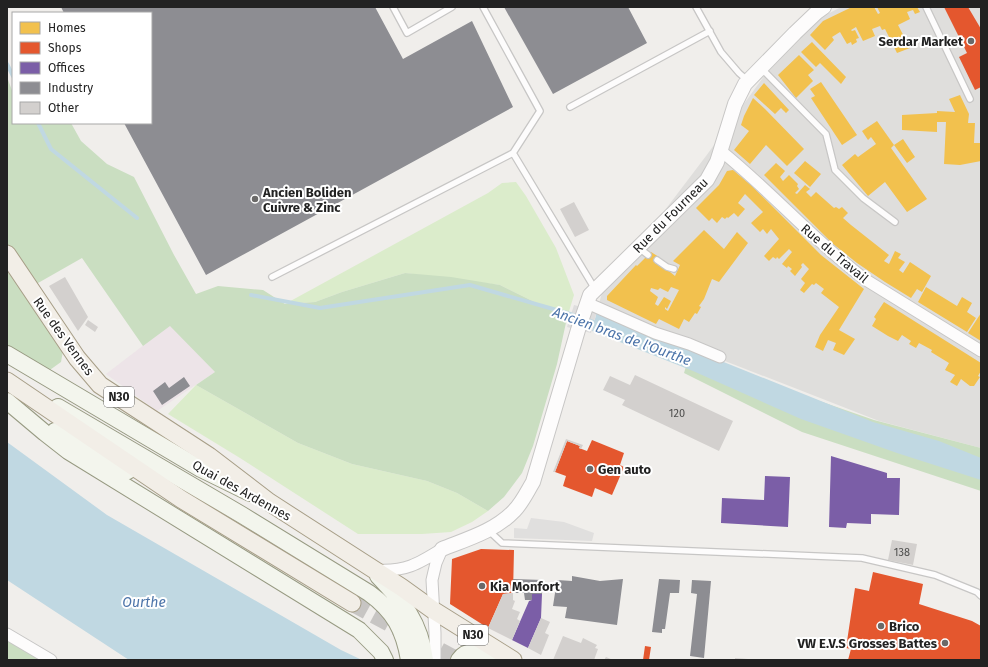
<svg xmlns="http://www.w3.org/2000/svg" width="988" height="667" viewBox="0 0 988 667" font-family="'Fira Sans',sans-serif">
	<rect width="100%" height="100%" fill="#f0eeeb"/>
	<path fill="#dfdedc" d="M841,7H981V448L879,421L597,311L602,293L706,156L770,68L820,18Z"/>
	<path fill="#ede4e8" d="M170,325L215,372L157,411L106,374Z"/>
	<path fill="#dbeccb" d="M516,182L526,196L556,248L574,295L567,318L500,285L405,273L342,292L315,302L285,304L488,193L502,183Z
		M196,385L298,443L352,464L427,481L457,493L488,511L472,522L451,532L422,534H358L240,458L168,414Z"/>
	<path fill="#cadec1" d="M7,77L13,93V123H71L81,141L107,164L134,177L174,255L196,294L218,286L263,290L285,304L315,302L342,292L405,273L451,277L500,285L567,318L557,364L533,446L522,473L504,497L488,511L457,493L427,481L352,464L298,443L196,385L215,372L170,326L143,346L82,258L24,291L63,351L61,362L47,372L7,347Z
		M690,353L805,396L874,420L981,448V491L802,432L684,373Z
		M7,636L47,660H7Z"/>
	<path fill="#e0dfde" d="M531,518L564,522L594,533L592,541L514,538V528L527,529Z"/>
	<path fill="#c0d8e2" d="M597,311L873,422L939,441L981,458V480L897,453L801,419L693,371L592,331Z
		M7,442L107,515L341,650L362,660H129L7,580Z"/>
	<path fill="#dedddd" d="M574,305L597,311L591,333L567,327Z"/>
	<path fill="#f2c14e" fill-rule="evenodd" d="M852,7H874L878,14L880,13L877,7H917L920,12L915,14L913,10L907,12L910,19L898,25L910,48L897,53L885,29L882,30L880,26L872,29L875,36L863,41L856,27L851,30L852,31L855,30L859,38L856,39L857,42L852,45L851,42L847,44L840,32L832,37L834,40L825,50L810,35L823,21Z
		M812,42L846,77L841,84L820,63L816,67L801,52Z
		M799,55L814,70L808,75L813,81L796,98L778,75Z
		M821,82L857,135L842,145L811,98L815,96L810,89Z
		M764,83L789,110L786,113L781,108L775,114L754,95Z
		M960,95L969,114L968,123H975L974,143H981V161L960,165L944,164L946,122H937V132L902,130V115L937,113V111L955,112L949,99Z
		M753,98L765,109L804,149L787,166L766,145L750,164L734,150L749,131L741,125L744,116Z
		M877,121L894,145L891,148L927,199L907,212L885,182L868,196L842,165L855,154L858,157L876,144L871,137L868,140L862,131Z
		M903,139L915,157L907,163L894,145Z
		M805,161L821,174L810,187L794,173Z
		M776,163L785,171L780,177L783,181L789,175L798,184L797,186L799,189L795,193L797,194L805,185L810,189L806,192L811,197L816,192L834,208L836,207L839,209L842,207L848,213L843,218L851,225L889,255L884,261L889,264L895,251L901,254L898,258L905,262L899,270L903,273L910,262L931,276L922,292L917,289L911,298L885,282L857,263L832,243L764,175Z
		M733,170L752,186L821,255L864,289L839,330L855,339L844,355L833,350L836,343L828,340L823,351L815,347L820,335L839,307L821,293L824,289L816,283L814,285L812,284L804,293L800,290L805,283L801,279L809,269L803,263L801,265L802,267L795,276L790,271L792,269L788,266L787,268L782,264L792,252L789,249L779,259L777,257L776,259L773,257L769,261L764,256L779,239L771,229L767,234L763,229L760,232L751,223L763,212L745,194L738,203L745,209L738,217L734,213L728,218L727,217L725,219L722,217L717,223L712,218L709,221L696,208L719,185L727,171Z
		M704,230L724,249L737,232L748,243L719,282L712,279L704,299L699,306L701,307L697,314L695,313L689,322L684,319L679,329L659,319L656,324L607,300V296L636,265L637,266L651,252L659,257L655,263L670,272L675,276L680,265L673,261ZM671,287L679,290L668,311L665,309V307L667,309L671,301L664,297L658,306L655,304L658,297L650,291L651,288L658,290L660,288L668,292Z
		M926,287L957,306L962,297L972,303L967,312L976,318L967,332L918,302Z
		M884,302L981,363V371L978,376L980,377L974,386H970L961,379L957,386L950,382L955,375L945,370L949,363L931,352L932,350L919,343L916,348L909,344L911,341L902,335L898,341L888,336L872,326L876,319L874,317Z
		M981,313V341L968,333Z"/>
	<path fill="#e4572e" d="M944,7H968L981,29V87L975,90L959,57L967,53Z
		M592,440L624,453L620,465L624,467L612,495L595,488L592,497L563,486L566,476L555,472L567,441L580,446L579,448L587,451Z
		M481,549L514,550L513,593L503,594L488,628L450,604L452,559Z
		M873,572L923,584L919,604L972,621L981,626V660H848L851,649L846,648L855,588L869,591Z
		M645,646L651,647L649,660H643Z"/>
	<path fill="#7b5ea7" d="M831,456L887,473V478H900L899,515L871,514V524L847,523L846,528L829,527Z
		M765,476L790,477L788,527L721,523L722,498L764,500Z
		M532,594H542L541,618L528,648L512,640L529,601L532,600Z"/>
	<path fill="#8d8d92" d="M61,7H375L403,59L472,21L513,107L206,275L124,123H151V13H64Z
		M504,7H628L647,43L553,94Z
		M184,377L190,386L162,405L153,391L165,382L169,388Z
		M572,576L600,581L623,579L617,625L565,618L567,607L553,606L557,580L572,581Z
		M513,579L543,580L542,594H532V600H525L524,593H513Z
		M659,579L680,580L679,593H670L665,629H662V633L652,632Z
		M692,580L711,581L704,658L690,656L697,594L691,593Z"/>
	<g fill="none" stroke-linecap="round" stroke-linejoin="round">
		<path stroke="#c0d8e2" stroke-width="4" d="M7,64L13,76
			M38,123L51,149L137,218
			M251,295L320,308L470,285L567,313L599,324"/>
	</g>
	<path fill="#d3d0ce" d="M574,202L589,230L575,237L560,209Z
		M65,277L88,317L78,331L49,286Z
		M88,320L98,327L95,332L85,325Z
		M635,375L733,421L719,451L622,405L625,400L603,390L610,376L630,385Z
		M566,439L583,445L581,449L579,448L580,446L567,441L555,472H553Z
		M892,540L917,544L913,565L888,560Z
		M513,593V600L515,601L512,609L520,612L517,619L520,621L512,640L488,628L503,594Z
		M541,618L550,622L545,633L549,635L541,655L528,648Z
		M563,636L581,643L583,638L597,645L595,648L598,649L594,660H553Z
		M606,657L613,660H604Z
		M735,658L748,659V660H735Z"/>
	<g fill="none" stroke-linecap="round" stroke-linejoin="round">
		<path stroke="#c7c5c3" stroke-width="17" stroke-dasharray="17 8" stroke-linecap="butt" d="M352,603L457,660"/>
		<defs>
			<path id="service" d="M393,7L407,33L452,7
				M483,7L540,111L513,153
				M696,7L721,52L739,73L747,80
				M926,7L970,99
				M761,68L826,134L835,170L863,198L895,222
				M570,107L710,31
				M639,248L648,255
				M657,260L667,267L674,269
				M272,277L513,153L595,289
				M488,530L502,543L862,558L935,575L977,592L981,596"/>
			<path id="minor" d="M721,151C772,192 814,241 866,280L981,351
				M587,303L655,333L689,344L720,357
				M376,570C405,572 418,564 442,549
				M7,634L51,660
				M435,660V633L432,580L436,563L442,549"/>
			<path id="tertiary" d="M442,549C467,539 495,531 514,511C522,503 527,492 533,482L578,330L590,295L707,180L717,162L735,104L745,84L795,33L817,12L824,7"/>
			<path id="secondary" d="M7,354L201,469L250,493
				M7,401L45,433L68,451L359,630L381,652L385,660
				M58,407L242,515L369,593C394,611 404,630 409,660
				M55,431L128,471
				M378,576C404,603 420,622 425,660
				M459,660C469,645 488,655 501,660"/>
			<path id="primary" d="M7,254L77,358L100,385L209,456L269,502L401,587L433,610L513,660
				M7,381L181,499L352,603"/>
		</defs>
		<use href="#service" stroke="#c7c6c5" stroke-width="8"/>
		<use href="#minor" stroke="#c7c6c5" stroke-width="13"/>
		<use href="#tertiary" stroke="#c7c6c5" stroke-width="16"/>
		<use href="#secondary" stroke="#979a82" stroke-width="18"/>
		<use href="#primary" stroke="#a79e87" stroke-width="19"/>
		<use href="#service" stroke="#fdfcfc" stroke-width="5.5"/>
		<use href="#minor" stroke="#fdfcfc" stroke-width="11"/>
		<use href="#tertiary" stroke="#fdfcfc" stroke-width="14"/>
		<use href="#secondary" stroke="#f3f5ed" stroke-width="16"/>
		<use href="#primary" stroke="#f2eee7" stroke-width="17"/>
	</g>
	<g fill="#6a6968" stroke="#fff" stroke-width="1.5">
		<circle cx="971" cy="41" r="4"/>
		<circle cx="255" cy="199" r="4"/>
		<circle cx="590" cy="469" r="4"/>
		<circle cx="482" cy="586" r="4"/>
		<circle cx="881" cy="626" r="4"/>
		<circle cx="945" cy="643" r="4"/>
	</g>
	<g text-anchor="middle" stroke-width="4" stroke-linejoin="round" paint-order="stroke">
		<g font-size="11" fill="#4e4e4d">
			<text x="677" y="417">120</text>
			<text x="902" y="556">138</text>
		</g>
		<g fill="#fff" stroke="#646464" stroke-width="1">
			<rect x="104" y="387" width="30" height="20" rx="3"/>
			<rect x="458" y="625" width="30" height="20" rx="3"/>
		</g>
		<g font-size="12" font-weight="bold" fill="#222">
			<text x="119" y="401">N30</text>
			<text x="473" y="639">N30</text>
		</g>
		<g font-size="13" font-weight="bold" fill="#222" stroke="#fff" text-anchor="start">
			<text x="963" y="46" text-anchor="end">Serdar Market</text>
			<text x="263" y="197">Ancien Boliden<tspan x="263" dy="15">Cuivre &amp; Zinc</tspan></text>
			<text x="598" y="474">Gen auto</text>
			<text x="490" y="591">Kia Monfort</text>
			<text x="889" y="631">Brico</text>
			<text x="937" y="648" text-anchor="end">VW E.V.S Grosses Battes</text>
		</g>
		<g font-size="13" fill="#222" stroke="#fff">
			<text transform="translate(670 215) rotate(-45)" y="5">Rue du Fourneau</text>
			<text transform="translate(835 253) rotate(40)" y="5">Rue du Travail</text>
			<text transform="translate(64 336) rotate(54)" y="5">Rue des Vennes</text>
			<text transform="translate(242 490) rotate(29)" y="5">Quai des Ardennes</text>
		</g>
		<g font-size="14" font-style="italic" fill="#4c74a9" stroke="#fff">
			<text transform="translate(622 336) rotate(20)" y="5">Ancien bras de l'Ourthe</text>
			<text x="144" y="607">Ourthe</text>
		</g>
	</g>
	<rect width="988" height="667" fill="none" stroke="#222222" stroke-width="16"/>
	<rect x="12" y="12" width="140" height="112" fill="#ffffff" stroke="#a7a7a7"/>
	<rect x="20" y="22" width="20" height="12" fill="#f2c14e" stroke="#a7a7a7"/>
	<text x="48" y="32" font-size="12" fill="#222222">Homes</text>
	<rect x="20" y="42" width="20" height="12" fill="#e4572e" stroke="#a7a7a7"/>
	<text x="48" y="52" font-size="12" fill="#222222">Shops</text>
	<rect x="20" y="62" width="20" height="12" fill="#7b5ea7" stroke="#a7a7a7"/>
	<text x="48" y="72" font-size="12" fill="#222222">Offices</text>
	<rect x="20" y="82" width="20" height="12" fill="#8d8d92" stroke="#a7a7a7"/>
	<text x="48" y="92" font-size="12" fill="#222222">Industry</text>
	<rect x="20" y="102" width="20" height="12" fill="#d3d0ce" stroke="#a7a7a7"/>
	<text x="48" y="112" font-size="12" fill="#222222">Other</text>
</svg>
